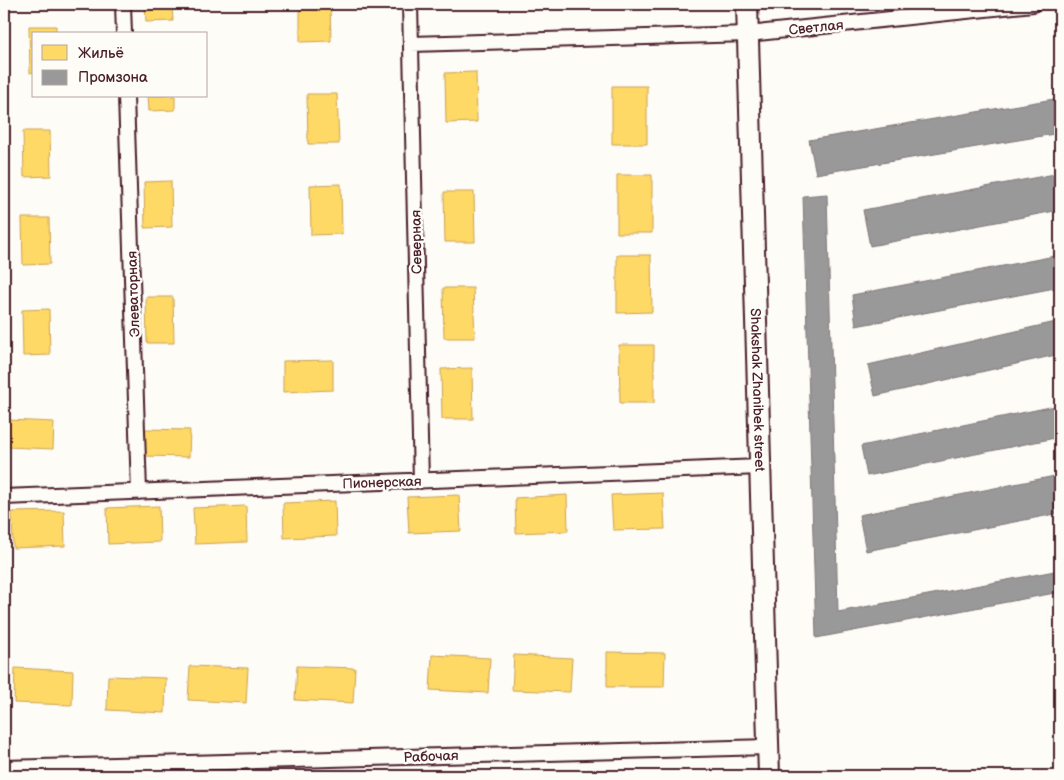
<svg xmlns="http://www.w3.org/2000/svg" width="1064" height="780" viewBox="0 0 1064 780" font-family="'Balsamiq Sans',sans-serif">
	<rect width="100%" height="100%" fill="#fdfcf7"/>
	<filter id="ink" filterUnits="userSpaceOnUse"><feTurbulence type="fractalNoise" baseFrequency=".02" numOctaves="2"/><feDisplacementMap in="SourceGraphic" scale="10" xChannelSelector="R" yChannelSelector="G"/><feConvolveMatrix kernelMatrix="1 2 1 2 8 2 1 2 1" color-interpolation-filters="sRGB"/></filter>
	<g filter="url(#ink)">
		<path fill="#ffd966" stroke="#c9a154" d="M145,4H172L173,21L146,22Z
			M300,4H330L331,41L300,42Z
			M29,26H56V34H34V72L30,73Z
			M476,72L477,122L446,123L445,73Z
			M612,86H647V144H612Z
			M307,94H337L339,144H308Z
			M148,96H175V110L149,111Z
			M23,131H50L51,176L24,177Z
			M617,175H652V233H617Z
			M171,181L172,227L145,228L144,182Z
			M341,184L342,234L311,235L310,185Z
			M444,192H474L475,242H445Z
			M22,218H49L50,264L23,265Z
			M617,255H651L652,312L617,313Z
			M443,288H473L475,338H444Z
			M146,297H173L174,343H147Z
			M49,309L50,355L23,356L22,310Z
			M619,345H654V403H620Z
			M333,360V390L283,392V361Z
			M472,368L473,419H442L441,369Z
			M8,420L54,422L53,449L7,447Z
			M144,429L190,430L189,457L143,456Z
			M663,493L665,529L613,530L611,495Z
			M459,495L461,531L409,533L407,497Z
			M567,495L568,531L516,533L515,498Z
			M335,501L336,536L284,538L283,503Z
			M159,506L160,542L108,544L107,508Z
			M246,506L247,542L195,544L193,508Z
			M64,511L65,546L13,548L12,512Z
			M607,652L665,653L664,687H607Z
			M432,655L490,658L488,693L430,690Z
			M514,655L572,658L570,692L512,690Z
			M190,666L248,668L246,703L188,700Z
			M297,666L355,668L353,703L295,700Z
			M15,668L73,671L72,705L14,703Z
			M108,676L166,678L165,713L107,710Z
			M292,775L330,776H292Z"/>
		<path fill="#999" stroke="#817478" d="M1060,98V133L816,174L809,140Z
			M1060,173V210L870,246L863,210Z
			M827,194L838,612L1060,570V592L816,638L803,196Z
			M1060,255V287L856,326L852,295Z
			M1060,321V354L875,396L868,365Z
			M1060,405V437L867,476L861,446Z
			M1060,475V513L866,551L859,515Z"/>
		<g fill="none" stroke-linecap="round" stroke-linejoin="round">
			<defs>
				<path id="street" d="M123,4L124,34
					M410,4L421,481
					M411,44L748,34L1033,4
					M126,96L139,492
					M4,497L760,467
					M4,768L769,747"/>
				<g id="secondary">
					<path id="s1" d="M747,4L769,776"/>
				</g>
			</defs>
			<use href="#street" stroke="#4a1f2b" stroke-width="18"/>
			<use href="#secondary" stroke="#4a1f2b" stroke-width="24"/>
			<use href="#street" stroke="#fdfcf7" stroke-width="14"/>
			<use href="#secondary" stroke="#fdfcf7" stroke-width="20"/>
		</g>
	</g>
	<g text-anchor="middle" stroke-width="5" stroke-linejoin="round" paint-order="stroke">
		<g font-size="14" fill="#4a1f2b" stroke="#fdfcf7">
			<text transform="translate(816 27) rotate(-6)" y="5">Светлая</text>
			<text transform="translate(416 242) rotate(-91)" y="5">Северная</text>
			<text transform="translate(133 294) rotate(-92)" y="5">Элеваторная</text>
			<text dy="5" stroke="none"><textPath href="#s1" startOffset="386">Shakshak Zhanibek street</textPath></text>
			<text transform="translate(382 482) rotate(-2)" y="5">Пионерская</text>
			<text transform="translate(431 756) rotate(-2)" y="5">Рабочая</text>
		</g>
	</g>
	<rect width="1064" height="780" fill="none" stroke="#fdfcf7" stroke-width="20"/>
	<rect x="10" y="10" width="1044" height="760" fill="none" stroke="#4a1f2b" stroke-width="2" filter="url(#ink)"/>
	<rect x="32" y="32" width="175" height="65" fill="#fdfcf7" stroke="#b5a4a5"/>
	<rect x="42" y="45" width="25" height="15" fill="#ffd966" stroke="#b5a4a5"/>
	<text x="78" y="58" font-size="15" fill="#4a1f2b">Жильё</text>
	<rect x="42" y="70" width="25" height="15" fill="#999999" stroke="#b5a4a5"/>
	<text x="78" y="82" font-size="15" fill="#4a1f2b">Промзона</text>
</svg>
